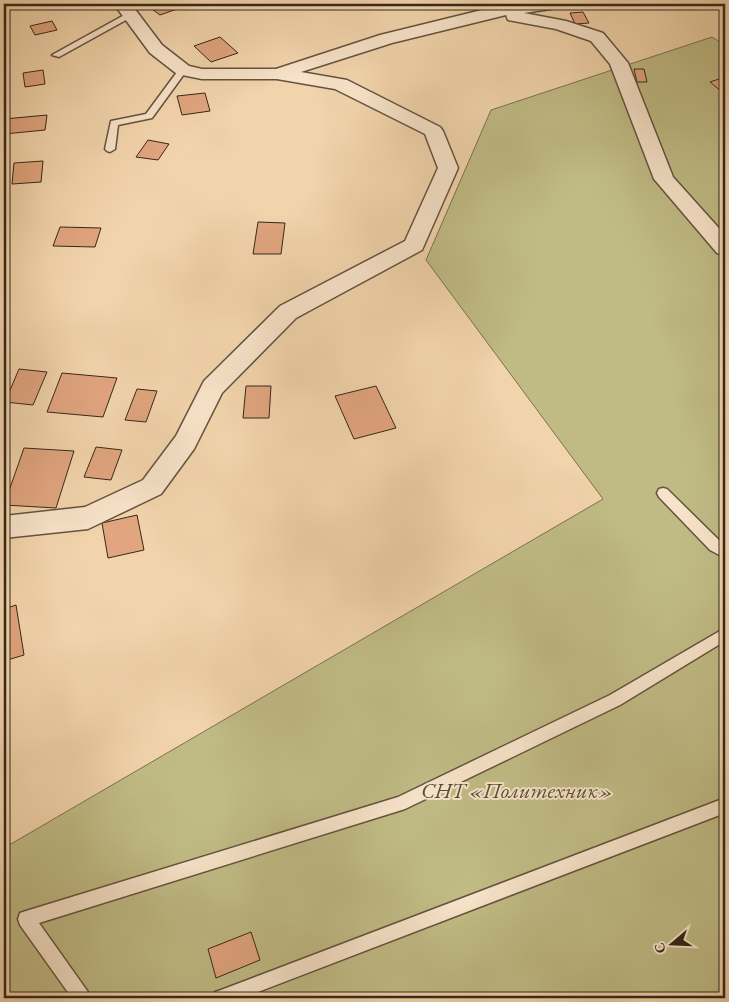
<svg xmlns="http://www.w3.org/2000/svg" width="729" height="1002" viewBox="0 0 729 1002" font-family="'EB Garamond',serif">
	<rect width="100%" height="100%" fill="#f2d4ac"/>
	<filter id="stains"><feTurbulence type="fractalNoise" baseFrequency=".004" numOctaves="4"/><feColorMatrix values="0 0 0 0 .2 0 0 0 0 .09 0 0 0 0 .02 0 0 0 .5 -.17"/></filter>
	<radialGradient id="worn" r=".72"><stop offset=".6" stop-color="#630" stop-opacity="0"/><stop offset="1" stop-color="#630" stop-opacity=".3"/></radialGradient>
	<path fill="#c0bb85" stroke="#7a7250" d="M712,37L725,45V998H4V848L603,499L426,260L491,110Z"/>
	<path fill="#e1a57f" stroke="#35281a" d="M154,4H170L177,9L160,15L148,6Z
		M583,12L589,23L575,24L570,13Z
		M52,21L57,30L35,35L30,26Z
		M220,37L238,53L211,62L194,46Z
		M634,69H644L647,82H637Z
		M43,70L45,84L25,87L23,73Z
		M725,77V91L722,92L710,82Z
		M205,93L210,111L182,115L177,96Z
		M47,115L45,130L4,134V119Z
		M148,140L169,144L158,160L136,157Z
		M43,161L41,182L12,184L14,163Z
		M258,222L285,223L281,254H253Z
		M60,227L101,228L95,247L53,246Z
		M19,369L47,372L33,405L5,402Z
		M62,373L117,378L103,417L47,412Z
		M246,386H271L269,418H243Z
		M376,386L396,428L354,439L335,396Z
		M137,389L157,391L146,422L125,420Z
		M96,447L122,450L111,480L84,477Z
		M24,448L74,451L56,508L4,505Z
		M137,515L144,550L108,558L102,523Z
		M16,605L24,655L4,661V609Z
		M251,932L260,960L216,978L208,949Z"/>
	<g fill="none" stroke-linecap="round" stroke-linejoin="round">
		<defs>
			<path id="lane" d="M128,13L135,15L59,57L52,55Z
				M183,67L187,70L152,118L118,125L115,149L110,152L107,151L105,149L111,121L146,114L180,68Z
				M663,488L667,489L725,546V558L710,550L659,497L657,493L659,489Z
				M725,628V641L620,705L405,809L39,923L88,992L90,998H72L20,925L18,919L20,913L26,911L398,797L610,695Z
				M725,798V813L242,998H213L215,992L221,990Z"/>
			<path id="street" d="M114,4H131L162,45L189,66L202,69H276L380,35L494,7L516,4H559L557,8L524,13L566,21L603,33L628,63L673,177L725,235V255L717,253L654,179L610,64L591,41L556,29L508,20L506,15L392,43L301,72L347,80L440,127L443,131L458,168L422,250L296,318L222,393L194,449L161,494L88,529L4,538V516L85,507L143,480L176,436L204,381L280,306L405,241L438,168L425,134L335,89L277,79H202L177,74L150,53Z"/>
		</defs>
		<use href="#lane" stroke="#64533e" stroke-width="3"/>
		<use href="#street" stroke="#64533e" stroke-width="3"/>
		<path stroke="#35281a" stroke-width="2.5" stroke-dasharray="2.5 2" stroke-linecap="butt" d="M723,4L725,6"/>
		<use href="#lane" fill="#f7e3c9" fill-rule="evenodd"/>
		<use href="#street" fill="#f7e3c9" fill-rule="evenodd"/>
	</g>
	<g text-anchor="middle" stroke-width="4" stroke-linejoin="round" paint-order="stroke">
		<g font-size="22" font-style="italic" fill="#584d35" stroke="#f7e3c9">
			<text x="517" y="798">СНТ «Политехник»</text>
		</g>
	</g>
	<rect width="729" height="1002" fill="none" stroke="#f2d4ac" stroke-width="20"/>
	<rect x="5" y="5" width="719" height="992" fill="none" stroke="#35281a" stroke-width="2.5"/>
	<rect x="10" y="10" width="709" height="982" fill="none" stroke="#35281a"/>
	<g transform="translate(672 944) rotate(251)" stroke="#f7e3c9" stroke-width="4" paint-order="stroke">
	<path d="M0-4L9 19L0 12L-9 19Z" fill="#35281a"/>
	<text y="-8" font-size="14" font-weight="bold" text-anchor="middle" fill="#35281a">С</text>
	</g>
	<rect width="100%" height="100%" filter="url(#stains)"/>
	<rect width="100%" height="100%" fill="url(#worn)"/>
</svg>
